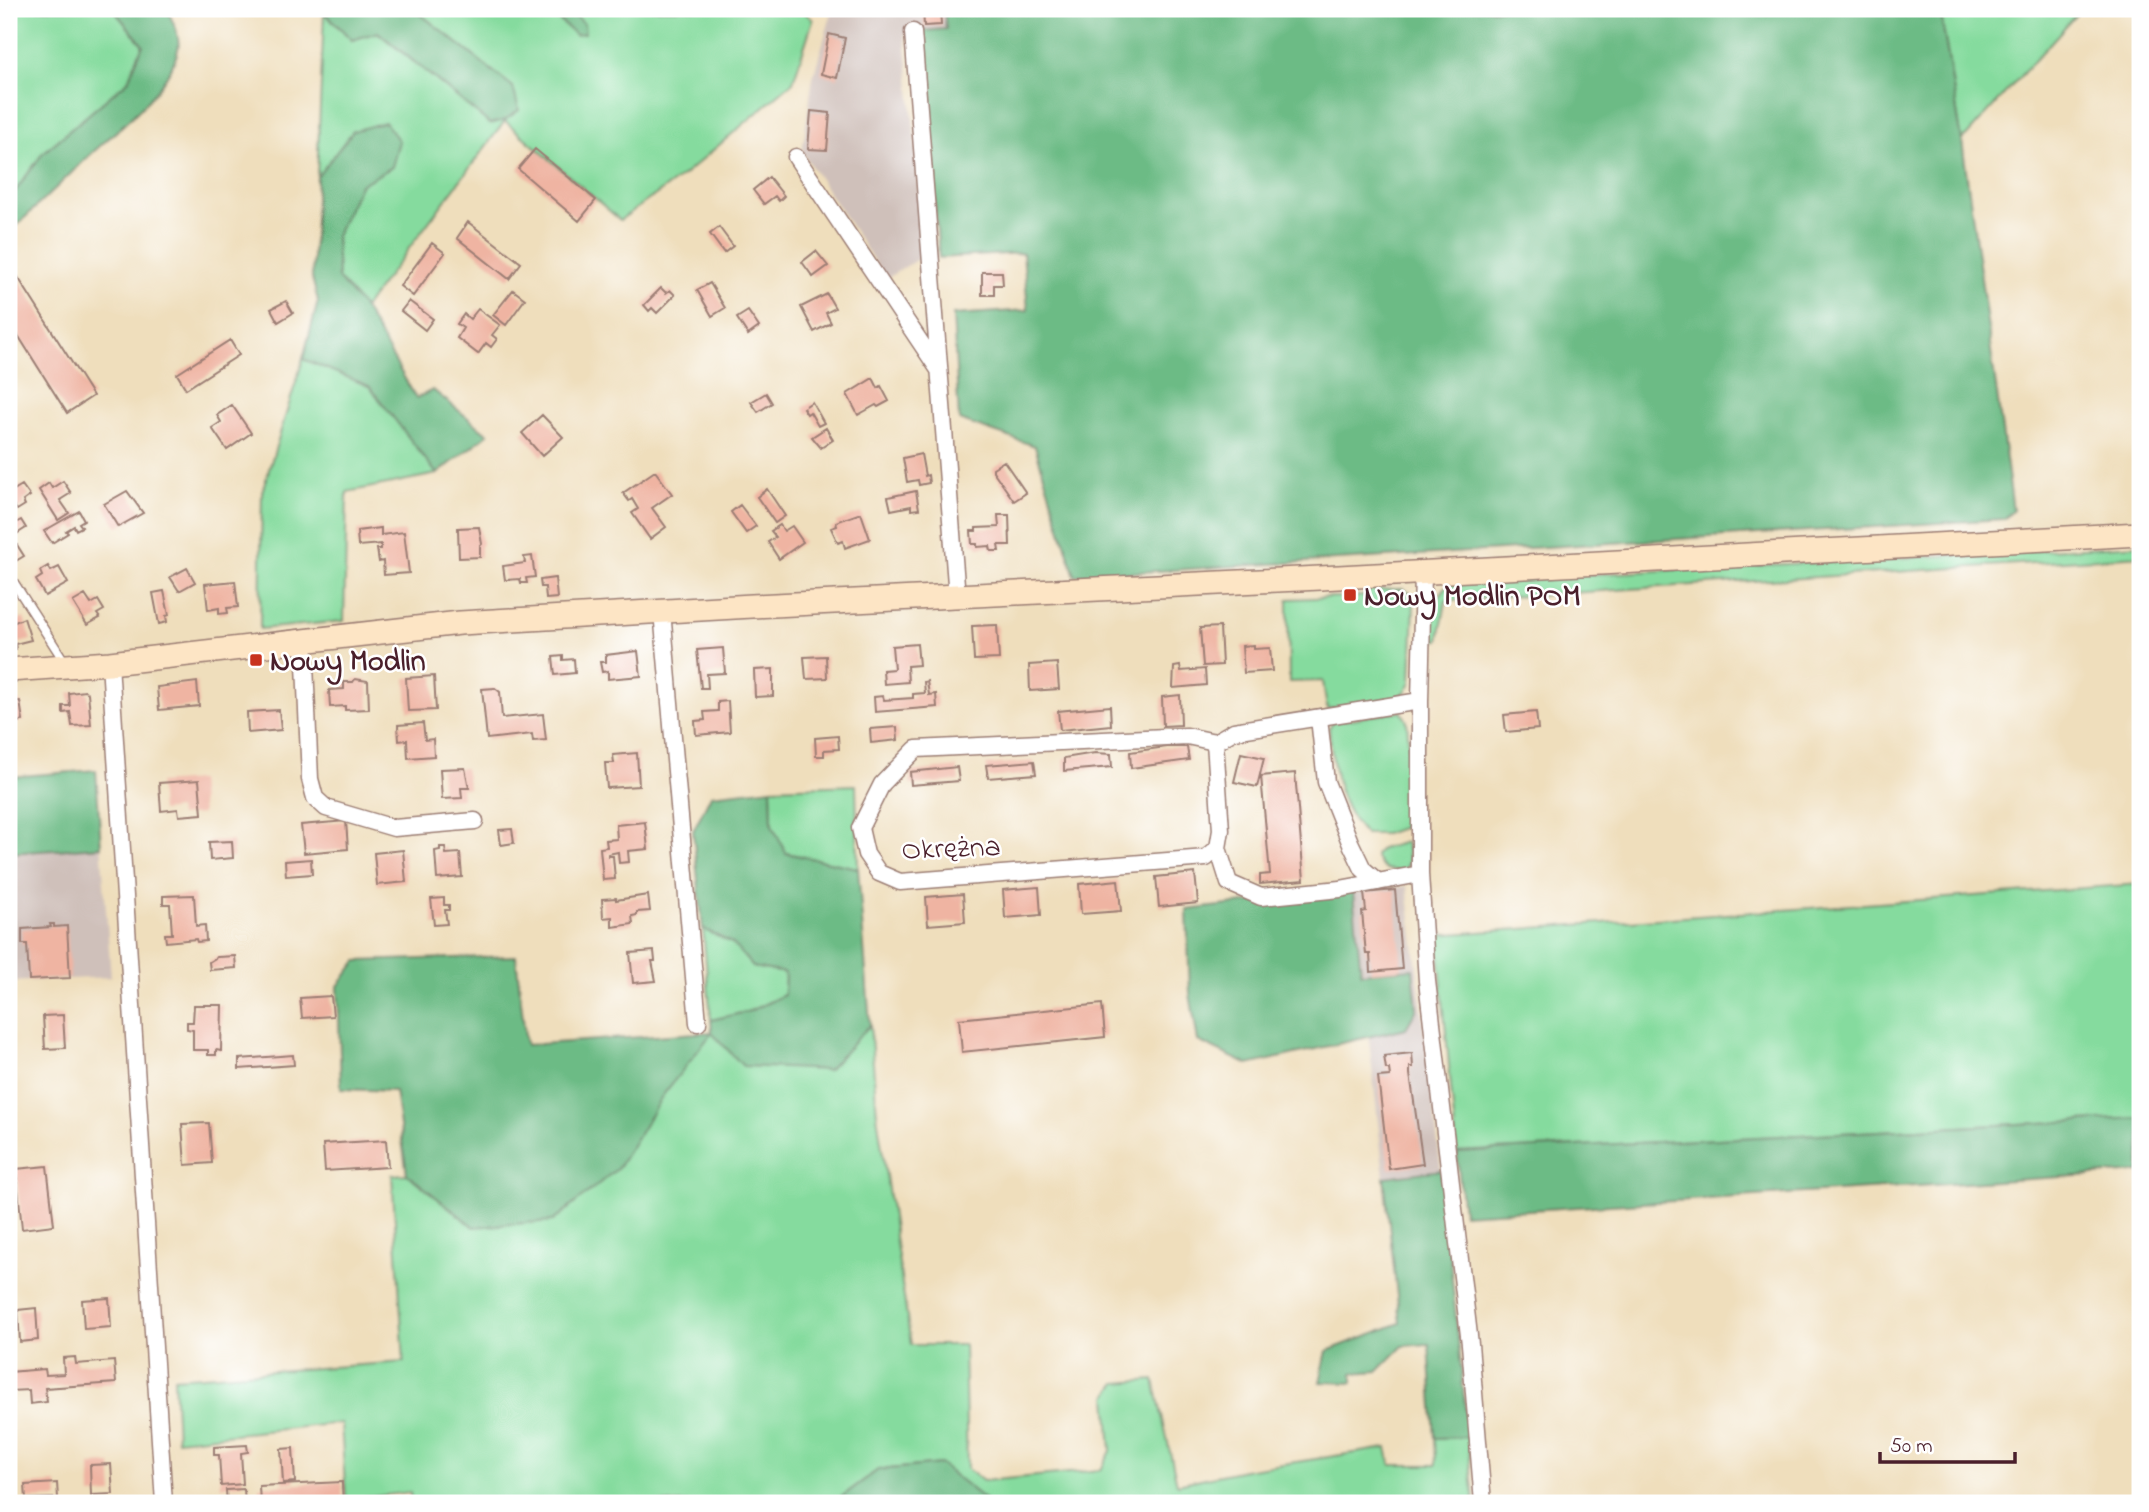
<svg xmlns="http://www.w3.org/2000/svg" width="2149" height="1512" viewBox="0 0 2149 1512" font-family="'Indie Flower',sans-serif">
	<rect width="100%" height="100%" fill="#fff"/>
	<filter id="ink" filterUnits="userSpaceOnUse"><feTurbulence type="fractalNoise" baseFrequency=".0143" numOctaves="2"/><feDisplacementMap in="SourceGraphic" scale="14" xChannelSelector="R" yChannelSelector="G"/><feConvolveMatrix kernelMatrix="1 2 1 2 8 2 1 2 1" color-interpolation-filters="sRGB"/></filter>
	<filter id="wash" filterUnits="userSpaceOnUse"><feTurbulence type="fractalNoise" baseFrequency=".00686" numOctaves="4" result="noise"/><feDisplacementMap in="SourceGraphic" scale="28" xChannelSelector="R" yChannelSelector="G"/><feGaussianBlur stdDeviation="1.57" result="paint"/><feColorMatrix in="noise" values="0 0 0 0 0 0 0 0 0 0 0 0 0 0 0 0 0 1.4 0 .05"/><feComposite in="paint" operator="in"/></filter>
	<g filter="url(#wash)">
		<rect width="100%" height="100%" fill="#efdebc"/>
		<path fill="#cfc0ba" d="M833,9H944L946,29L905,34L926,259L916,260L886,279L802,152L813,77Z
			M101,842L111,977L9,982V852Z
			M1407,886L1441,1170L1384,1177L1353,893Z"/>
		<path fill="#85db9e" stroke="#687d64" stroke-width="2" d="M9,9H113L143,45L128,81L43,153L9,200Z
			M424,9H546L576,35L584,24L569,9H801L813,20L793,82L685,174L620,220L505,121L364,308L338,278L336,236L360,185L392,167L353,131L317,177L324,13L352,40L377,32L490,124L513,87L419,13Z
			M1940,9H2081L1962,141Z
			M303,359L369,386L437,474L347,492L344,621L260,629L262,492Z
			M2140,545V556L1446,601L1439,640L1429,641C1432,617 1432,599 1451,582Z
			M1403,589L1410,593L1414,603L1411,682L1406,691L1399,697L1327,709L1323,681L1289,682L1288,599L1365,596L1366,590Z
			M1401,711L1407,721L1413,805L1402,828L1385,834H1365C1337,805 1333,767 1329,728L1333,722Z
			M856,785L858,868L786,853L772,825L771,788Z
			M1406,842L1409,863L1404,870C1387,870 1382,872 1375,855L1381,849Z
			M2140,884V1118L1457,1152L1437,935Z
			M703,929L732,943L753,967L785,973L784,995L750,1011L711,1020Z
			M870,1025L877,1115L911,1345H964L967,1469L983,1481L1101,1470L1111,1451L1107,1396L1117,1383L1154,1380L1177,1484L1244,1470L1387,1448L1391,1465H1436L1435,1438L1468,1437L1474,1503H989L940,1464L878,1470L833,1503H411L410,1492L346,1500L341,1423L177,1440L174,1378L404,1362L392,1175L407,1174L474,1227L663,1095L712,1032L827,1070Z"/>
		<path fill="#6cbb85" stroke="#5b6d58" stroke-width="2" d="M113,9H167C172,20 181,37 178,49C170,89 119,128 90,155C63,181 36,207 9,233V200L43,153L128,81L143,45Z
			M321,9H424L419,13L513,87L519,110L505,120L490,124L378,32L352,40Z
			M546,9H569L584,24L585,33L576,35Z
			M944,9H1940L1962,141L2013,510L2004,519L1075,576L1035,446L959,420L953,315L1028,310L1023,253L939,258L922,31L946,29Z
			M385,122L399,141L392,167L360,185L336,236L338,278L364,308L416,398L433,390L488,434L437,474L369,386L303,359L318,301L312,278L317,177L353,131Z
			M96,770L101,847L9,853V777Z
			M771,788L772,825L786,853L858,868L870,1025L828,1070L743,1066L712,1033L663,1095L618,1168L553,1221L474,1227L407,1174L395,1091L341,1089L338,986L357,961L516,956L526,1045L712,1032L711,1020L750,1011L784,995L785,973L753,967L732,943L703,929L693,831L711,795Z
			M1346,891L1353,893L1361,973L1413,969L1417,1009L1406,1028L1248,1065L1198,1041L1190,994L1187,910Z
			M2140,1118V1172L1463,1214L1457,1152Z
			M1441,1170L1468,1437L1435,1438L1429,1344L1403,1346L1378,1371L1353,1373V1383L1320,1382L1327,1351L1400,1323L1384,1177Z
			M940,1464L989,1503H833L878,1470Z"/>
		<g id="blocks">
			<path fill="#efb4a2" d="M923,9H940L941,25L924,26Z
				M829,34L845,38L837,78L821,74Z
				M811,111L830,113L827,150L808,149Z
				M535,149L596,200L579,221L518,169Z
				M769,177L784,196L779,201L775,196L764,204L753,190Z
				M468,222L521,263L509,279L457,238Z
				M719,227L733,246L724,253L710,234Z
				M432,243L445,253L413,296L400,286Z
				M816,251L828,266L813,277L802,262Z
				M9,263L93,396L67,413L9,321Z
				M982,272H1002L1003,285H994V295H982Z
				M710,283L725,308L712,316L697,290Z
				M661,288L666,293L670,290L675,295L657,313L652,308L649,311L644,305Z
				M513,290L525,299L506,325L493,315Z
				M827,294L835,308L826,313L831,323L814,332L801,307Z
				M286,301L293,313L278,322L271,309Z
				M409,301L433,319L425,330L401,311Z
				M478,309L500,325L492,335L497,339L491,347L486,343L478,354L457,338L463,328L457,324L464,314L470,319Z
				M748,311L759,327L748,335L737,318Z
				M230,340L239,355L186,389L177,374Z
				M873,378L878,388L881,386L889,401L878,407L876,405L858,415L847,394Z
				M766,393L772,403L758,412L751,402Z
				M812,402L824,423L818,426L810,412L807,414L803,408Z
				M232,405L251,433L227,450L212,428L221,422L217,415Z
				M542,415L563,437L542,456L522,433Z
				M826,428L833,440L821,448L812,437Z
				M921,454L925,476L928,475L929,483L919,485L918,480L907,482L903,458Z
				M1004,461L1026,493L1014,501L993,471V468Z
				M655,471L672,494L652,508L666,527L650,539L632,513L638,509L632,499L629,501L623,493Z
				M63,481L71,493L60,500L69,513L58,520L39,490L49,483L52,488Z
				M22,485L30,496L23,501L25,505L17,510L14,506L9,510V493Z
				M767,489L785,516L775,523L757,497Z
				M127,491L143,513L118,527L104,504Z
				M916,491L919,509L911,510V506L891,510L888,497Z
				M740,505L756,526L746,533L731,512Z
				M79,511L84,520L79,523L82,527L76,530L74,526L66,531L68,533L52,543L44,531Z
				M861,513L870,539L845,548L843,541L838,543L831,528L837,526L836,522Z
				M998,515H1009L1010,545H998L999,551H991L990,546L977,547V544H972L971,531H976V528L999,527Z
				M21,520L26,528L12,537L24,556L14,562L9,553V527Z
				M780,525L784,531L792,526L803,542L779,559L768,542L776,537L771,531Z
				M479,527L482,544L480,546V557L459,558L458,528Z
				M381,528V535L404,532L409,573L384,575L383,561L379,562L377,549H381V544L358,546L357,531Z
				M532,556L535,577L526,578L527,583H521L520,579L505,580L503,566L525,563L524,557Z
				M48,566L51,571L59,567L68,583L45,596L36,580L42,576L40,571Z
				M187,568L195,582L179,591L170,577Z
				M555,578L557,598L546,599L545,587H541L540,580Z
				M235,581L238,607L227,608L228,613L219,614V608L208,610L205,584Z
				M164,591L169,615L166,616L167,622L159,624L153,593Z
				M85,595L91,604L98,600L104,610L97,614L100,618L87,625L73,602Z
				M24,618L31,640L15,644L16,649L9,651V631H12L10,624Z
				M997,625L999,659L974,660L972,626Z
				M1220,627L1222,665L1203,666L1200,628Z
				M917,644L919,665L907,666L908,682L884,684L883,670L894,669L892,646Z
				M1254,645V649L1270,648L1272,671L1244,673L1242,646Z
				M723,648L725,673L707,674L708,688H701L697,650Z
				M638,651L641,676L608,679V671L602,672L600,662H606V655Z
				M563,656V660L574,659L575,673L555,675L553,657Z
				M826,656L827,678L806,679L804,657Z
				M1057,663L1059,689L1030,691L1029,665Z
				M1180,666L1181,671L1205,669L1206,685L1173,688L1174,667Z
				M773,669V696L755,697L754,670Z
				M434,676L436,710L408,711L406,678Z
				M355,679L368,681L369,709L345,710V706L330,707L329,690L344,689V682H353Z
				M927,681L929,695L936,694L937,707L875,712L874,697L883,696L884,700L913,698V694L925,693L924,682Z
				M197,682L199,706L159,710L157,687Z
				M495,688L500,692L502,718L543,714L546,740L533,741L532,734L487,739L482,689Z
				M85,691L88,693L91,725L72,726L70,712L63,713V706H70L69,693Z
				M1180,695L1181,725L1163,726L1162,697Z
				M20,701L23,721L9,723V702Z
				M728,701L730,732L696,735L695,721L705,720L704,712L718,711V702Z
				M1110,706L1111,725L1060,730L1058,711Z
				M279,710L281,730L248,733L247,712Z
				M1536,712L1538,729L1506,732L1504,715Z
				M423,723L425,740L433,739L434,756L408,758L407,740L399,741L398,725Z
				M897,727L898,740L871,743L870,729Z
				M838,736L839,749L824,750V756H816L815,738Z
				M1166,747H1187L1189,760L1131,768L1130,752Z
				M637,753L639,786L607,788L605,763H614L613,755Z
				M1095,753L1111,754L1112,767L1064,771V758Z
				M1241,753L1264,758L1257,787L1234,782Z
				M1034,761L1036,774L988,778L986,765Z
				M957,767L959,781L911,785L910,772Z
				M465,768L469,788H461L462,798L442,799L440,769Z
				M1295,773L1304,880L1260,884V875L1270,874L1261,776Z
				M199,780L202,814L179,816L178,809L161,811L159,783Z
				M346,821L348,849L304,853L301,825Z
				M645,822L648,849L628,851L629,862L619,863L618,852L608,854V856H613L615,879L603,880L600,848L607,847L606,840L617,839L616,825Z
				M512,829L514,843L501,845L499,830Z
				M232,841L233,858L210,860L209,842Z
				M440,847H445L446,854L460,853L462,877L437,879L435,851L440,850Z
				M403,850L406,882L377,885L374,853Z
				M311,859L312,874L286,876L285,861Z
				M1195,873L1198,903L1159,907L1156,877Z
				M1118,880L1121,911L1081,914L1079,884Z
				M1039,887L1041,915L1005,918L1003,890Z
				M1395,890L1402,969L1371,972L1370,954H1366L1362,912L1366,911L1364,893Z
				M963,894L965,922L928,925L926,897Z
				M194,895L196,926L205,925L206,941L197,942L196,939L166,942L165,934H172L170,904H163V896Z
				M648,895L650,911L637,912V915L632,916L633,924L612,927V917L603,918L602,899L616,898V900Z
				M444,898V905H449V910H445L447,924L434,925L431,899Z
				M50,924H54V927L67,926L70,978L29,980L27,944H22V929L51,927Z
				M654,951L655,961H652L656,981L633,983L630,953Z
				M235,956L236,968L210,970L209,962L217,957Z
				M331,996L333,1016L302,1018L300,998Z
				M1102,1004L1105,1037L962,1052L959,1019Z
				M194,1005H222L221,1051L216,1050V1055H208V1050H193V1030L187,1029V1022H193Z
				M63,1015L65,1048L45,1049L43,1016Z
				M1412,1053L1413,1067H1410V1074L1423,1164L1389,1169L1378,1077L1390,1076L1389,1069H1386L1384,1056Z
				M293,1055L294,1065L239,1069V1059Z
				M209,1123L212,1163L185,1165L182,1124Z
				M386,1140L388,1167L325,1171L323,1144Z
				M47,1166L54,1225L22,1229L16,1169Z
				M109,1298L111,1327L84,1329L82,1300Z
				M36,1308L38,1340L20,1342L18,1310Z
				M75,1357L76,1364L114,1361L116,1383L45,1388L47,1402L30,1404L29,1390L9,1391V1372L45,1369L46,1375L64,1374L63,1358Z
				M247,1445L248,1452L241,1453L243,1484L221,1486L219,1455H214V1447Z
				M293,1448L295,1482L283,1483L281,1449Z
				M111,1464L113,1494L91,1495L90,1465Z
				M342,1482L343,1503H260L259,1486Z
				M57,1483L58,1498L26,1499L25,1485Z
				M244,1489L245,1503H227L226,1490Z"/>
		</g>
	</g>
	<g filter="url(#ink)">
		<use href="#blocks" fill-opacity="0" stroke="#9c7e74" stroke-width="2"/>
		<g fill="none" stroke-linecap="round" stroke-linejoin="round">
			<defs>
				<path id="lane" d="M9,575L66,664"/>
				<path id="street" d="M913,32L957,597
					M796,157L939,370
					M1423,573L1420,701V874L1427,981L1470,1344L1483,1503
					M662,611L698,1023
					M304,641L310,779L315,798L326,808L394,828L475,821
					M110,663L164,1503
					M1319,718L1326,782L1350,842L1363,869L1378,882
					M1215,742L1221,830L1218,848L1206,858L900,882L879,873L866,854L860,828L882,784L916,749L1187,736L1215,742L1234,731L1420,701
					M1218,848L1229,883L1261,897L1340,889L1420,874"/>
				<path id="secondary" d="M9,670L110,663L460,623L752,606L1320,578L2140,534"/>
			</defs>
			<use href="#lane" stroke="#9c7e74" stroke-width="11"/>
			<use href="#street" stroke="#9c7e74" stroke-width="19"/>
			<use href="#secondary" stroke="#9c7e74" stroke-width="26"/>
			<use href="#lane" stroke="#fff" stroke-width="8"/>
			<use href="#street" stroke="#fff" stroke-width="16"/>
			<use href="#secondary" stroke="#fde5c5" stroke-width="23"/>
		</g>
	</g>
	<g fill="#c8321e" stroke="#fff" stroke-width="2.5">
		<rect x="1343" y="588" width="14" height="14" rx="3.5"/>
		<rect x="249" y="653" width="14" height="14" rx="3.5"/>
	</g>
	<g text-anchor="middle" stroke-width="5" stroke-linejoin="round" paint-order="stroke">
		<g font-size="30" font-weight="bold" fill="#4a1f2b" stroke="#fff" text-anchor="start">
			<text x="1364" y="605">Nowy Modlin POM</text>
			<text x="270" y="670">Nowy Modlin</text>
		</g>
		<g font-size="30" fill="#4a1f2b" stroke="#fff">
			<text transform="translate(951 847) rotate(-2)" y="10">Okrężna</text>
		</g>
	</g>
	<rect width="2149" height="1512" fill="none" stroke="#fff" stroke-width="35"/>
	<path d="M1880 1452v10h135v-10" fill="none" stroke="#4a1f2b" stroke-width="3.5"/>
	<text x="1890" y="1452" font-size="21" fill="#4a1f2b" stroke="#ffffff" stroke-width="5" paint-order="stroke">50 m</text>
</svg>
